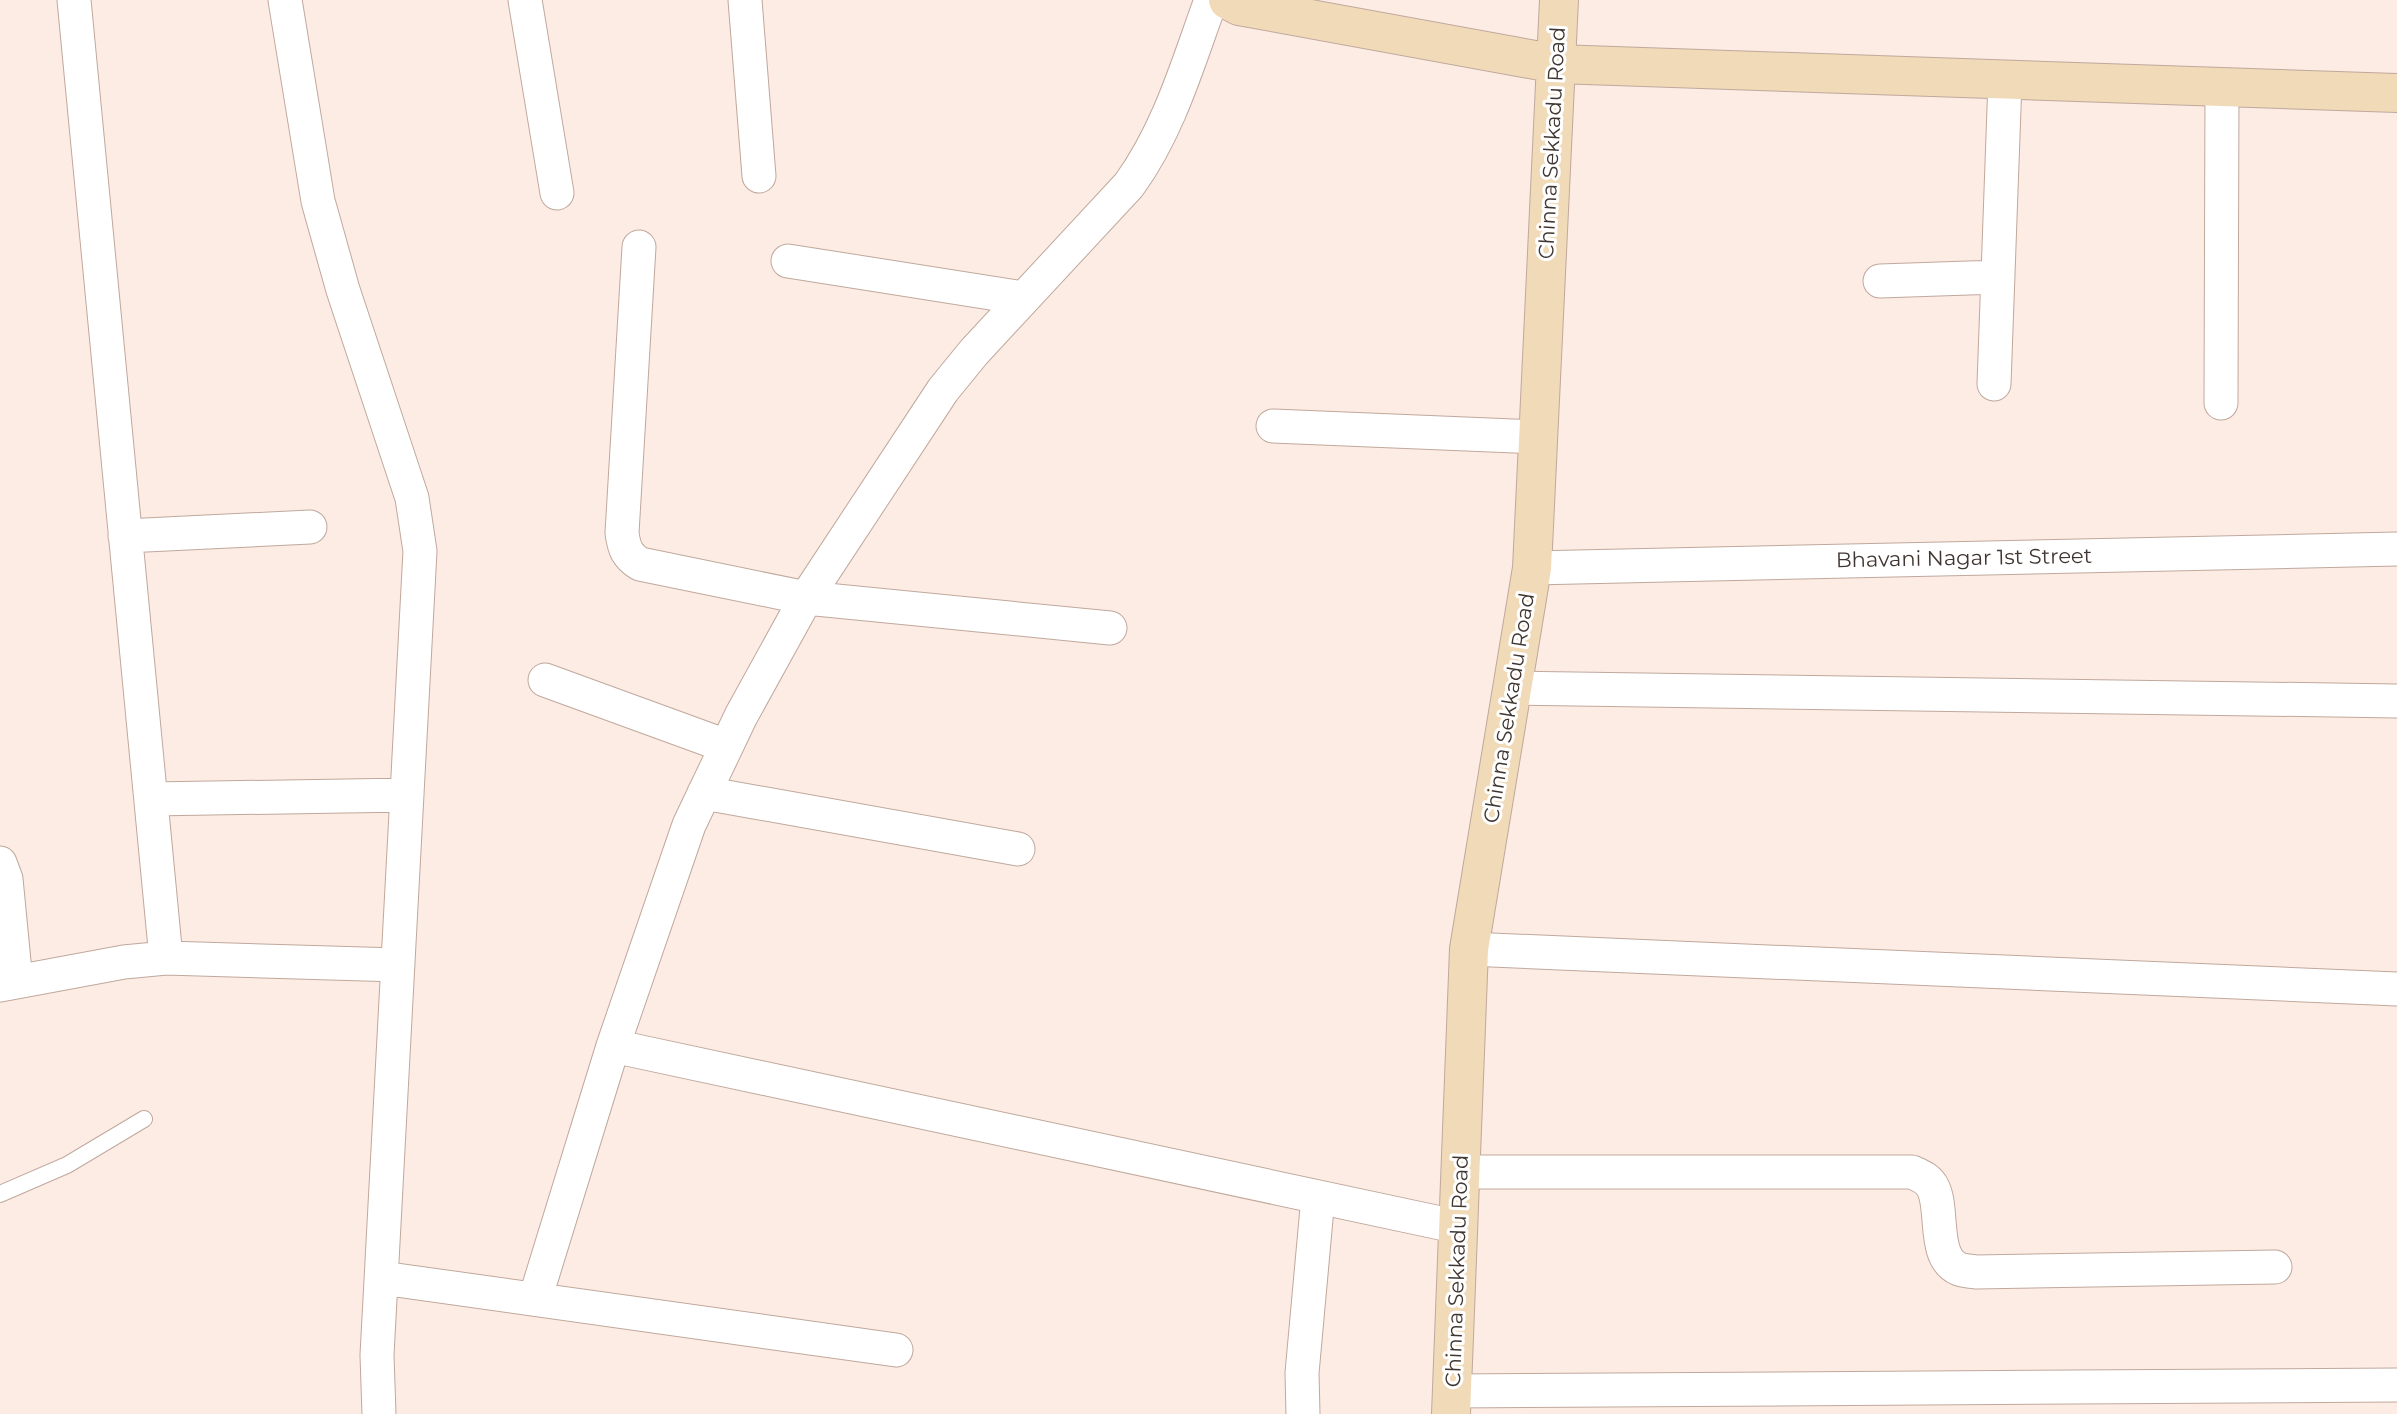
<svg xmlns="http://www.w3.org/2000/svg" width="2397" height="1414" viewBox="0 0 2397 1414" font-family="Montserrat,sans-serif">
	<rect width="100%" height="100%" fill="#fcece4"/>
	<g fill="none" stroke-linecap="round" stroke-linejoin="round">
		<defs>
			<path id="lane" d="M0,1194L67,1165L144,1119"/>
			<path id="street" d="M74,0L166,958
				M285,0L318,201L343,290L412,498L420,551L377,1355L379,1414
				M525,0L557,193
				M745,0L759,176
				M639,247L622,533C624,548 627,556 640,564L806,598L1110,628
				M788,261L1023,298
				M1880,281L1998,277
				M1994,384L2005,81
				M2221,403L2222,88
				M1273,426L1538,437
				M125,536L310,527
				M1532,568L2397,549
				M545,680L726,746
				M1512,688L2397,701
				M704,793L1018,849
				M151,799L407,795
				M0,863L6,879L16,982
				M1469,949L2397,989
				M0,985L124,962L166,958L398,965
				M613,1046L1459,1227
				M1461,1172H1912C1921,1176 1929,1179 1933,1188C1944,1209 1932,1258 1959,1269C1964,1271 1970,1271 1976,1272L2275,1267
				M382,1278L896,1350
				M535,1299L613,1046L689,825L741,716L806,598L943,390L974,352L1129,185C1169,130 1188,63 1211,0
				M1453,1391L2397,1385
				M1303,1414L1302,1373L1318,1197"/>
			<path id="secondary" d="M1228,0L1239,6L1557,64L2397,93
				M1451,1414L1469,949L1532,568L1559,0"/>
		</defs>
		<use href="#lane" stroke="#c0a89c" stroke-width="18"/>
		<use href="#street" stroke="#c0a89c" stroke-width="35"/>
		<use href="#secondary" stroke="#c0a89c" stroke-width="40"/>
		<use href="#lane" stroke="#fff" stroke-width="16"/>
		<use href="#street" stroke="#fff" stroke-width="33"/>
		<use href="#secondary" stroke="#f0dab8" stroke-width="38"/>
	</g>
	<g text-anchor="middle" stroke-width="6" stroke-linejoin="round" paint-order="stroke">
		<g font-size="21" fill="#403631" stroke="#fff">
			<text transform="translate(1552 143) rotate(-87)" y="7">Chinna Sekkadu Road</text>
			<text transform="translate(1964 558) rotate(-1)" y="7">Bhavani Nagar 1st Street</text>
			<text transform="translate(1509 708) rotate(-81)" y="7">Chinna Sekkadu Road</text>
			<text transform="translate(1457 1271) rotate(-88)" y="7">Chinna Sekkadu Road</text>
		</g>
	</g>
</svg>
